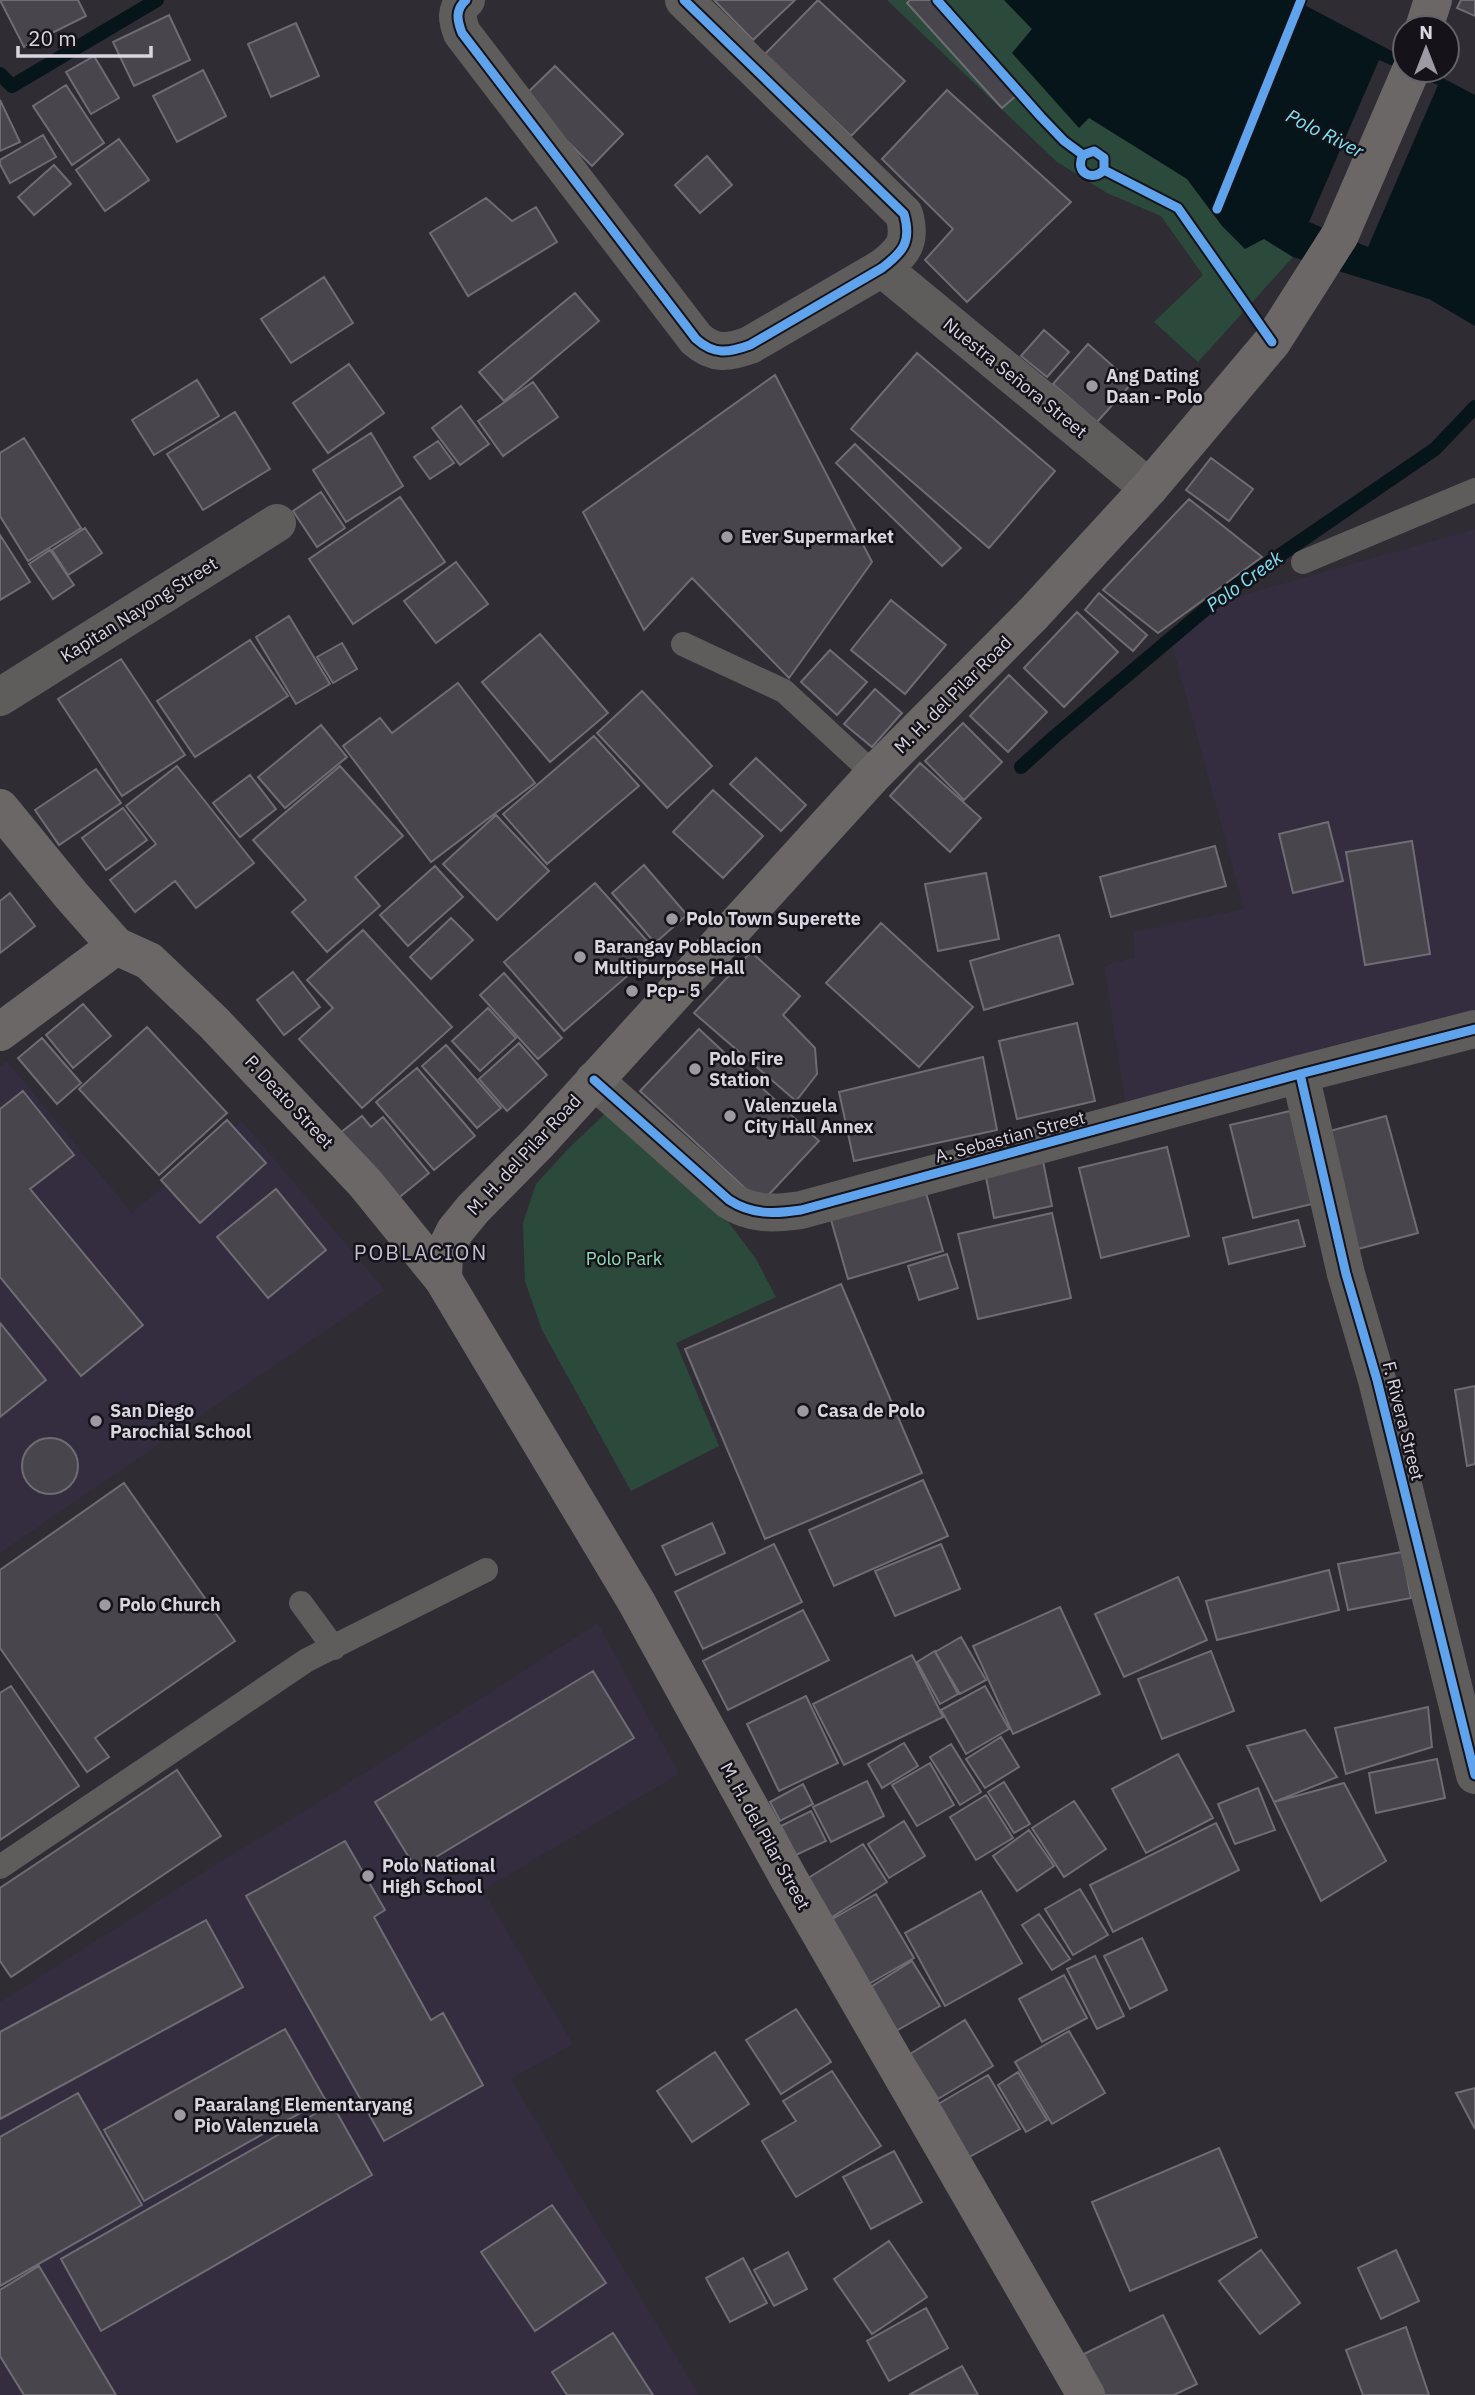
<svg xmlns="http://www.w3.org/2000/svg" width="1475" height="2395" viewBox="0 0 1475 2395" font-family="'IBM Plex Sans',sans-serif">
	<rect width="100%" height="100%" fill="#2f2c34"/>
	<path fill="#342c3f" d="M1475,529V1014L1125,1102L1104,966L1135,957L1133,932L1244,909L1172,644L1225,600Z
		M7,1061L132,1213L242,1121L385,1290L0,1553V1067Z
		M598,1623L679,1774L483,1890L573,2044L511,2079L699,2395H0V2002L221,1861L300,1814Z"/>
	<path fill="#2c4a3b" d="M887,0H1004L1032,29L1022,42L1187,178L1264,239L1293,257L1198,362L1154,322L1203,275L1161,216L1107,193L1057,162Z
		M607,1112L726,1219L756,1259L776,1297L676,1343L719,1446L631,1491L542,1330L525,1281L523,1223L536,1184L570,1147Z"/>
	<path fill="#06151a" d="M1004,0H1295L1475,95V326L1429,299L1293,257L1264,239L1245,249L1222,226L1187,179L1089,118L1079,128L1012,53L1032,29Z"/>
	<path fill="#2f2c34" d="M1379,60L1438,85L1368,247L1309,222Z"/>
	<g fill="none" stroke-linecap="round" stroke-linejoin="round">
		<path stroke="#06151a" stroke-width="14" d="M0,74L12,86L157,0
			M1021,767L1054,737L1226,592L1435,449L1475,407"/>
	</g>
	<path fill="#48454c" stroke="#6f6c73" stroke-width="2" d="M0,0H78L86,16L24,47Z
		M714,0H795L753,40Z
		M818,0L905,81L851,136L765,54Z
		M910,0H932L1018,94L1002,108L907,3Z
		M1461,0H1475V16L1457,8Z
		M169,15L190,60L134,86L113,42Z
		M296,23L319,76L271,97L248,44Z
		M94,56L119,98L91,114L66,72Z
		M555,66L623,134L592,166L523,97Z
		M203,70L226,116L177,142L153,96Z
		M66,85L104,143L72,165L33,106Z
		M947,90L1071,202L967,302L925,260L953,229L882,159Z
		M0,100L20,142L0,151Z
		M43,135L56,157L10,183L0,164V160Z
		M119,139L149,180L105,211L76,170Z
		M707,156L732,185L700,213L675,185Z
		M54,165L71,184L34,215L18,197Z
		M486,198L512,221L536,207L557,242L468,296L430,233Z
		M324,277L353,323L291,363L261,319Z
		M575,293L599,321L504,401L479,372Z
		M1044,330L1069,352L1047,377L1021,356Z
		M1088,344L1132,383L1097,422L1053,384Z
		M917,353L1055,471L989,548L851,429Z
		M349,364L384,413L328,453L293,403Z
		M775,375L872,562L789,678L692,578L644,630L583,512Z
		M197,380L219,416L154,455L132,420Z
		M533,382L558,417L503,456L478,421Z
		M461,406L489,444L460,465L432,428Z
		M235,412L270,469L203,510L167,454Z
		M371,433L403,486L346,522L313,470Z
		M24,438L81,528L28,561L0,516V453Z
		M438,441L454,463L430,479L414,457Z
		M855,444L961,548L942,566L836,463Z
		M1211,458L1253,489L1229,521L1186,490Z
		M321,492L345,528L317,547L293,511Z
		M400,497L445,562L353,624L309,559Z
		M1189,499L1262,557L1158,633L1103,590Z
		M85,528L102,553L68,575L52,550Z
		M0,535L30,582L0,600Z
		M50,550L74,585L53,599L29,564Z
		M456,562L488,604L436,643L404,601Z
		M1099,593L1147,635L1133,651L1085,610Z
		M891,600L946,645L905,694L851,650Z
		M1077,612L1118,652L1064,707L1024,668Z
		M289,616L330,684L296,704L256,637Z
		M540,634L608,713L550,762L482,682Z
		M250,640L288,696L195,757L157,701Z
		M342,643L357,669L333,683L317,657Z
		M830,650L867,682L837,715L801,682Z
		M121,659L185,755L122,796L58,699Z
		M1009,675L1047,712L1008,752L970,716Z
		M458,683L535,783L431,862L343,746L380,718L392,733Z
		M875,689L902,713L872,747L844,724Z
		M642,691L712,766L667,808L597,733Z
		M963,723L1002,762L964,800L925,761Z
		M321,725L347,757L285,808L258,777Z
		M594,736L639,786L547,864L503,814Z
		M756,758L806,805L781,831L730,784Z
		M920,763L981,818L950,852L890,796Z
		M177,766L254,863L196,908L175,881L135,912L110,880L156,844L126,806Z
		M340,766L403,836L355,877L380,906L327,952L292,912L306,900L253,840Z
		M96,769L121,803L59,845L35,810Z
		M250,775L276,809L240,837L213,803Z
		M713,790L763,836L723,878L673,832Z
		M123,808L147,840L106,870L82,838Z
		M496,815L549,871L497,920L443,864Z
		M1328,822L1343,881L1293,893L1279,834Z
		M1412,841L1430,954L1365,965L1346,852Z
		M1215,846L1226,886L1111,917L1100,877Z
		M644,865L687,915L655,943L612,893Z
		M435,866L463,897L408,946L380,915Z
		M986,873L999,939L938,951L925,884Z
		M595,883L656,951L564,1031L504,962Z
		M10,893L35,926L0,953V901Z
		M451,918L473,940L431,979L410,957Z
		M881,923L973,1007L919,1067L826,983Z
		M363,930L452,1027L362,1108L299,1039L333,1008L307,980Z
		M1059,935L1073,984L984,1010L970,961Z
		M751,952L800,996L783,1015L815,1048L817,1074L796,1101L694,1013Z
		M293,972L320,1007L284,1035L257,1000Z
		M504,973L562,1038L538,1059L480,995Z
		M83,1004L111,1036L73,1068L46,1035Z
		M488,1008L516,1038L480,1071L452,1041Z
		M1077,1023L1095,1101L1017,1119L999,1041Z
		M147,1027L227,1113L159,1175L79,1089Z
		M699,1029L819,1141L761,1203L640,1091Z
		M42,1038L81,1083L57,1104L18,1058Z
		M519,1043L547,1075L507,1111L479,1079Z
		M446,1045L501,1108L477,1128L422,1066Z
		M983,1057L997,1130L854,1161L839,1092Z
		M417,1068L475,1136L434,1170L376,1102Z
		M23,1091L74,1155L30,1189L143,1325L81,1376L0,1277V1109Z
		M1290,1111L1312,1204L1253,1218L1230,1125Z
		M362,1116L371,1127L383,1117L429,1173L396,1200L340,1133Z
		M1386,1116L1418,1233L1358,1249L1326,1132Z
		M227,1120L266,1163L200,1223L161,1180Z
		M1167,1147L1189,1236L1101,1258L1079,1168Z
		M1043,1161L1052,1206L994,1218L985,1172Z
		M924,1186L943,1251L848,1279L829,1213Z
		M276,1189L326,1250L268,1298L217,1237Z
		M1052,1213L1071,1298L978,1319L958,1234Z
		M1298,1220L1305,1246L1229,1264L1223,1238Z
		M947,1254L958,1288L919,1300L908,1266Z
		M841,1284L922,1473L765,1539L685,1349Z
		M0,1323L46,1380L0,1417Z
		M1475,1386V1464L1467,1466L1455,1390Z
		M22 1466a28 28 0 1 1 56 0a28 28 0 1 1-56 0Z
		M923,1480L948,1536L834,1586L809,1530Z
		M124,1483L235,1641L95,1738L109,1757L87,1772L0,1648V1570Z
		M712,1523L725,1553L676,1575L662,1546Z
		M774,1544L802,1602L703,1649L675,1592Z
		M941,1544L960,1589L895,1616L875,1571Z
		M1402,1552L1411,1598L1348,1610L1338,1564Z
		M1329,1570L1339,1610L1217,1640L1206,1601Z
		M1178,1577L1207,1640L1124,1677L1095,1614Z
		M1060,1607L1100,1694L1013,1734L973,1646Z
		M803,1610L829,1660L728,1710L703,1661Z
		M961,1637L986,1680L960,1694L935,1652Z
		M935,1651L958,1694L940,1704L917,1662Z
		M1211,1651L1234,1711L1162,1739L1138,1679Z
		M912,1655L943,1717L844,1765L813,1704Z
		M593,1671L634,1738L416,1869L375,1802Z
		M11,1686L79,1786L0,1840V1693Z
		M985,1686L1009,1729L966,1754L941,1710Z
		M806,1696L838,1763L779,1791L747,1724Z
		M1428,1707L1432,1747L1346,1774L1335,1728Z
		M1305,1730L1337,1777L1274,1802L1247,1746Z
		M1001,1737L1019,1767L985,1788L966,1759Z
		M904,1743L918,1766L882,1788L868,1764Z
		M951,1744L981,1792L960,1805L930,1757Z
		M1178,1754L1213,1818L1146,1853L1112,1789Z
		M1437,1759L1445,1798L1376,1813L1369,1773Z
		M930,1763L954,1805L917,1826L892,1785Z
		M177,1770L221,1836L11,1977L0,1961V1888Z
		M867,1781L884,1816L831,1842L813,1807Z
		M1004,1782L1030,1824L1014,1833L988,1792Z
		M1344,1783L1386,1861L1321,1901L1274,1802Z
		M803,1784L813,1804L780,1821L770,1802Z
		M1258,1788L1275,1830L1235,1844L1218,1804Z
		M986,1795L1013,1838L976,1860L950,1817Z
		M1074,1801L1106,1849L1064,1877L1032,1828Z
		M811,1811L826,1841L796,1855L781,1826Z
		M904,1821L925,1856L889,1878L868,1844Z
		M1216,1823L1239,1870L1113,1932L1090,1885Z
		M1029,1830L1054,1866L1017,1891L993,1856Z
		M345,1841L385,1910L374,1917L431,2020L443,2013L483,2085L384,2141L246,1896Z
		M863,1844L887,1882L829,1919L805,1880Z
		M1080,1889L1108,1935L1073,1955L1045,1909Z
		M981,1891L1022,1963L945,2006L905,1933Z
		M876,1894L914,1958L867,1985L829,1921Z
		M1039,1914L1070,1959L1052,1970L1022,1925Z
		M206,1920L243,1987L0,2119V2032Z
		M1142,1938L1167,1990L1130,2009L1104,1956Z
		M1095,1956L1124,2016L1097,2029L1067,1969Z
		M912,1961L940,2006L896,2031L869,1988Z
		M1064,1975L1087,2018L1042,2042L1019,1999Z
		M796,2009L831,2062L781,2094L746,2040Z
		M965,2020L993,2066L938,2099L910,2054Z
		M285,2029L325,2099L144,2201L104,2130Z
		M1069,2031L1105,2093L1052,2124L1015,2062Z
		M715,2052L749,2104L692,2142L657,2091Z
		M832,2071L881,2146L796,2197L762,2141L796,2121L783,2101Z
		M1018,2072L1047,2120L1026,2132L998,2085Z
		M988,2075L1020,2129L964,2160L933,2107Z
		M1475,2088V2129L1456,2093Z
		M78,2093L142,2205L0,2286V2137Z
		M332,2104L372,2175L101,2331L61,2259Z
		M1219,2148L1257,2237L1130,2291L1092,2202Z
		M894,2151L922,2202L871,2229L843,2177Z
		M552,2205L606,2283L535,2331L481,2252Z
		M889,2241L927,2297L872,2334L834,2279Z
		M1261,2250L1300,2303L1260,2334L1219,2281Z
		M1396,2250L1419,2301L1381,2319L1358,2268Z
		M788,2252L807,2289L774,2306L754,2270Z
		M743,2258L767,2303L730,2322L706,2278Z
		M39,2266L116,2395H24L0,2356V2290Z
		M926,2308L948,2348L889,2381L867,2341Z
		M1163,2315L1197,2384L1174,2395H1104L1084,2354Z
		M1406,2327L1429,2395H1363L1346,2350Z
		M613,2333L653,2395H567L552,2372Z
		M962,2366L978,2395H909Z"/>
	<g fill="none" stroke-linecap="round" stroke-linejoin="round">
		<path stroke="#5f5c5c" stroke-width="24" d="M1303,562L1475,490
			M683,644L784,691L874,774
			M301,1603L334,1648
			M0,1867L307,1660L486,1570"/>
		<path stroke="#5f5c5c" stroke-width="38" d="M466,0C455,10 457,20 462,33L696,339C714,355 728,353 750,345L882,268C903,252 912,242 904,214L684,0
			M882,268L1149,488
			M0,697L277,523
			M1300,1074L1346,1274L1377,1380L1475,1775
			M594,1080L729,1200C752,1215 774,1214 801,1210L1300,1074L1475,1029"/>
		<path stroke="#6a6766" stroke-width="38" d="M1424,28L1433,0
			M0,808L71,895L116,946L149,961L214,1023L365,1183L443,1279L637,1603L789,1879L1086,2395
			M0,1032L116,946
			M443,1279L444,1253L455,1231L473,1209L537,1144L874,774L1034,613L1149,488L1272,342L1340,235L1411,70"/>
		<defs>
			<path id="cycleway" d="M466,0C455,10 457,20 462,33L696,339C714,355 728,353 750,345L882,268C903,252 912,242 904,214L684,0
				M937,0L1041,117L1064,141L1083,155
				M1104,170V158L1094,151L1083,155C1074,171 1091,183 1104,170L1178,208L1272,342
				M1217,209L1301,0
				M1300,1074L1346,1274L1377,1380L1475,1775
				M594,1080L729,1200C752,1215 774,1214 801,1210L1300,1074L1475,1029"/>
		</defs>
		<use href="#cycleway" stroke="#151319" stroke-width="13"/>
		<use href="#cycleway" stroke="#60a3ed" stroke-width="9"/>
	</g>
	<g fill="#9e9aa4" stroke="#151319" stroke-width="2.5">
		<circle cx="1092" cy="386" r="7"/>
		<circle cx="727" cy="537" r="7"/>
		<circle cx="672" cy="919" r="7"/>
		<circle cx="580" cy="957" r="7"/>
		<circle cx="632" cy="991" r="7"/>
		<circle cx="695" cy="1069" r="7"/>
		<circle cx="730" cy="1116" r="7"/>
		<circle cx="803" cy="1411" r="7"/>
		<circle cx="96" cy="1421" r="7"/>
		<circle cx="105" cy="1605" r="7"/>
		<circle cx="368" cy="1876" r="7"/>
		<circle cx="180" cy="2115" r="7"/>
	</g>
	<g text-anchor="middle" stroke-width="5" stroke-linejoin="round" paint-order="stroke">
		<g font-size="18" font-weight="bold" fill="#dad6e0" stroke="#151319" text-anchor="start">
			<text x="1106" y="382">Ang Dating<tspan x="1106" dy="21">Daan - Polo</tspan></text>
			<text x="741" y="543">Ever Supermarket</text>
			<text x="686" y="925">Polo Town Superette</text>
			<text x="594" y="953">Barangay Poblacion<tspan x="594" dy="21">Multipurpose Hall</tspan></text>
			<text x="646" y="997">Pcp- 5</text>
			<text x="709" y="1065">Polo Fire<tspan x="709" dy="21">Station</tspan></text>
			<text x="744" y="1112">Valenzuela<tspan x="744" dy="21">City Hall Annex</tspan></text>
			<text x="110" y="1417">San Diego<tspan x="110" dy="21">Parochial School</tspan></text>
			<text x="817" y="1417">Casa de Polo</text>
			<text x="119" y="1611">Polo Church</text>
			<text x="382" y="1872">Polo National<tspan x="382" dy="21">High School</tspan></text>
			<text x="194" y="2111">Paaralang Elementaryang<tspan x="194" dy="21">Pio Valenzuela</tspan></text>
		</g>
		<g font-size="18" fill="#dad6e0" stroke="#151319">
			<text transform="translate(1015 378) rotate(39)" y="6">Nuestra Señora Street</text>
			<text transform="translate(139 610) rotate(-32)" y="6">Kapitan Nayong Street</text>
			<text transform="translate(953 695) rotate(-45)" y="6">M. H. del Pilar Road</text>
			<text transform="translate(289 1102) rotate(47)" y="6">P. Deato Street</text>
			<text transform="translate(1010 1137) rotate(-15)" y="6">A. Sebastian Street</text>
			<text transform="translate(524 1155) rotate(-47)" y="6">M. H. del Pilar Road</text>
			<text transform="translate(1403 1421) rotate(76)" y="6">F. Rivera Street</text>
			<text transform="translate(765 1836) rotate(61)" y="6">M. H. del Pilar Street</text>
		</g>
		<g font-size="18" fill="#92deb5" stroke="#151319">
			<text x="624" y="1265">Polo Park</text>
		</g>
		<g font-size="19" font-style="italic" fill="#80e3f3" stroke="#151319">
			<text transform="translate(1325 133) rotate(27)" y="7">Polo River</text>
			<text transform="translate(1244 581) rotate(-36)" y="7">Polo Creek</text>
		</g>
		<g font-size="21" letter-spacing="2" fill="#c4bccf" stroke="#151319">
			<text x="421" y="1260">POBLACION</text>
		</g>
	</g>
	<g transform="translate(1426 49)"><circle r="33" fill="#151319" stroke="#646169" stroke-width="2"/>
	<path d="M0-5L12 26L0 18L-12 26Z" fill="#9e9aa4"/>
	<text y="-10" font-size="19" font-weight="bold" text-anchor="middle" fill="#dad6e0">N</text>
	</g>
	<path d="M18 46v10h133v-10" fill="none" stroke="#dad6e0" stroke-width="3.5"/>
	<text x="28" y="46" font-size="21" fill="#dad6e0" stroke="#151319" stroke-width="5" paint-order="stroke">20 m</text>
</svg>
